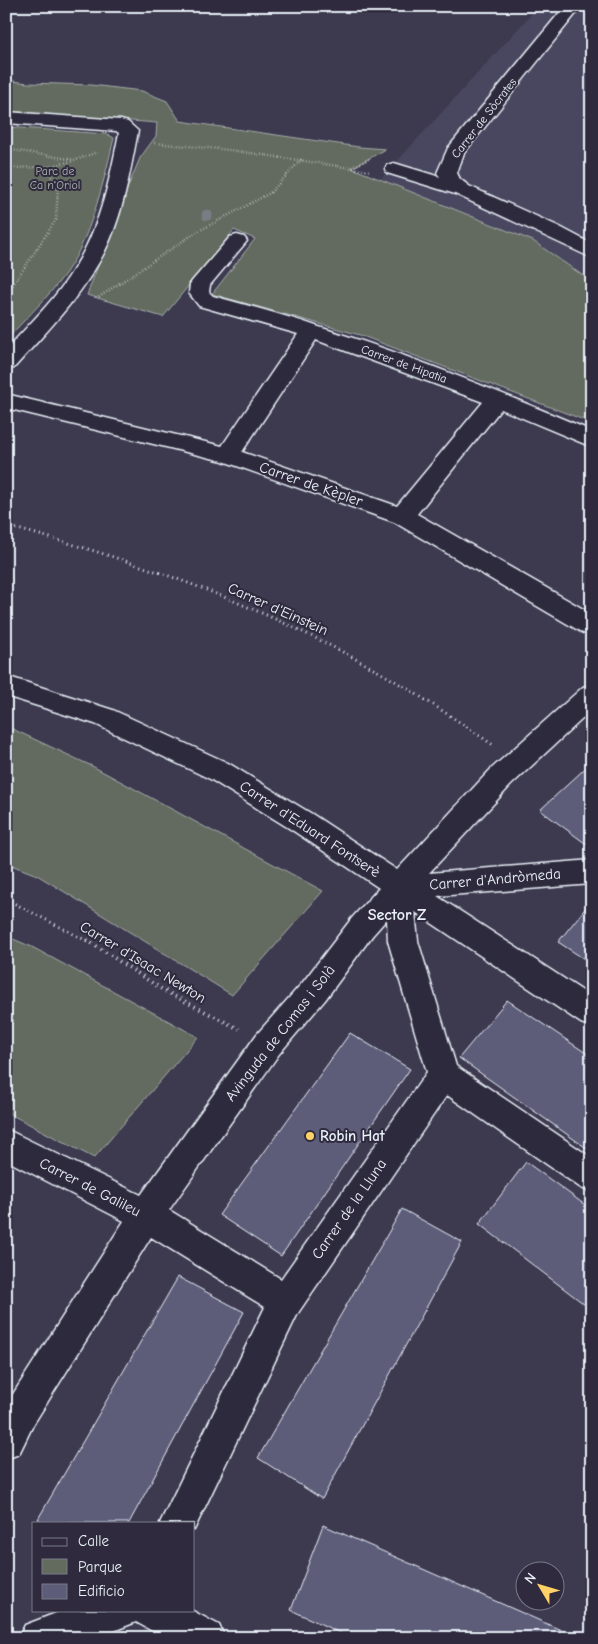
<svg xmlns="http://www.w3.org/2000/svg" width="598" height="1644" viewBox="0 0 598 1644" font-family="'Comic Neue',sans-serif">
	<rect width="100%" height="100%" fill="#3d394f"/>
	<filter id="ink" filterUnits="userSpaceOnUse"><feTurbulence type="fractalNoise" baseFrequency=".02" numOctaves="2"/><feDisplacementMap in="SourceGraphic" scale="10" xChannelSelector="R" yChannelSelector="G"/><feConvolveMatrix kernelMatrix="1 2 1 2 8 2 1 2 1" color-interpolation-filters="sRGB"/></filter>
	<g filter="url(#ink)">
		<path fill="#4a475f" d="M539,6H592V282L533,241L380,180Z"/>
		<path fill="#636b5f" stroke="#a6aeac" d="M6,80L28,83L91,85L142,91L167,101L180,121L359,147L386,149L352,168L533,241L592,282V423L360,335L212,294L255,239L234,230L163,317L87,295L125,194L140,158L156,136L157,123L6,111Z
			M6,127L107,134L114,138C105,177 92,231 71,265C54,292 28,316 6,340Z
			M6,726L94,767L323,891L232,995L37,875L6,863Z
			M6,936L32,947L198,1037L94,1158L6,1112Z"/>
		<path fill="#5d5d7a" stroke="#e8f1f8" d="M592,762V843L589,846L540,810Z
			M592,900V964L558,942Z
			M507,1000L592,1057V1152L459,1058Z
			M350,1033L410,1069L281,1256L219,1215Z
			M526,1162L592,1210V1310L479,1224Z
			M402,1209L462,1242L322,1499L258,1458Z
			M178,1277L244,1312L129,1523H44L38,1519Z
			M323,1525L579,1638H351L291,1610Z"/>
		<g fill="none" stroke-linecap="round" stroke-linejoin="round">
			<defs>
				<path id="street" d="M565,6H582L464,153L457,173L460,179L469,186L560,227L592,244V258L455,194L387,173L385,169L387,165L394,163L440,177L437,173L448,148Z
					M6,112L121,120L128,122L138,131C130,172 123,216 104,253C81,297 46,332 14,368L6,370V350C30,323 57,298 75,267C100,227 110,179 119,133L116,131L6,123Z
					M237,235L244,237L247,241L210,285L209,292L213,296C249,306 284,315 319,327C412,356 502,393 592,431V447L501,409L417,514L592,614V635L583,633L394,522L223,461L6,408V394L222,446L298,334L199,306L189,293L190,284L193,280L230,237ZM316,340L483,402L397,506L242,452Z
					M6,676L113,710L228,763L312,814L397,870L491,769L583,687L592,684V710L511,785L429,873L592,860V884L437,896L592,997V1027L581,1023L415,912L418,941L456,1066L592,1158V1192L581,1188L447,1095L298,1313L194,1530V1523H160L265,1307L151,1237L33,1425L19,1454L6,1459V1405L124,1221L6,1160V1129L141,1195L257,1034L303,982L352,918L379,888L292,830L210,779L95,724L6,696ZM387,919L388,941L427,1072L281,1279L169,1210L279,1054L325,1000L372,936Z
					M64,1610H191L219,1625L225,1638H165L136,1622L96,1638H19L25,1625Z"/>
			</defs>
			<use href="#street" stroke="#e8f1f8" stroke-width="3"/>
			<path stroke="#e8f1f8" stroke-width="2.5" stroke-dasharray="0.5 2.5" stroke-linecap="butt" d="M154,143L230,150L371,171
				M6,149L76,160L97,152
				M352,167L371,158
				M6,168L46,167L73,161
				M6,295L56,220L58,188L46,167
				M99,297L195,233L270,193L302,159"/>
			<path stroke="#e8f1f8" stroke-width="3" stroke-dasharray="1 4" stroke-linecap="butt" d="M6,526C126,557 242,598 352,657C401,683 447,713 493,745
				M6,899L89,942"/>
			<path stroke="#e8f1f8" stroke-width="4" stroke-dasharray="1 4.5" stroke-linecap="butt" d="M87,940L163,990L239,1029"/>
			<use href="#street" fill="#2f2a3d" fill-rule="evenodd"/>
		</g>
		<circle fill="#7a7d86" cx="207" cy="215" r="5.5"/>
	</g>
	<circle fill="#ffd166" stroke="#2f2a3d" stroke-width="2" cx="310" cy="1136" r="5"/>
	<g text-anchor="middle" stroke-width="4" stroke-linejoin="round" paint-order="stroke">
		<g font-size="12" fill="#e8f1f8" stroke="#2f2a3d">
			<text transform="translate(484 118) rotate(-52)" y="4">Carrer de Sòcrates</text>
			<text transform="translate(404 364) rotate(20)" y="4">Carrer de Hipatia</text>
		</g>
		<g font-size="12" fill="#acb5b3" stroke="#2f2a3d">
			<text x="55" y="175">Parc de<tspan x="55" dy="14">Ca n'Oriol</tspan></text>
		</g>
		<g font-size="15" fill="#e8f1f8" stroke="#2f2a3d">
			<text transform="translate(311 484) rotate(19)" y="5">Carrer de Kèpler</text>
			<text transform="translate(278 609) rotate(24)" y="5">Carrer d'Einstein</text>
			<text transform="translate(310 829) rotate(33)" y="5">Carrer d'Eduard Fontserè</text>
			<text transform="translate(495 879) rotate(-5)" y="5">Carrer d'Andròmeda</text>
			<text transform="translate(143 962) rotate(31)" y="5">Carrer d'Isaac Newton</text>
			<text transform="translate(280 1033) rotate(-52)" y="5">Avinguda de Comas i Solà</text>
			<text transform="translate(90 1187) rotate(27)" y="5">Carrer de Galileu</text>
			<text transform="translate(349 1209) rotate(-55)" y="5">Carrer de la Lluna</text>
		</g>
		<g font-size="15" font-weight="bold" fill="#e8f1f8" stroke="#2f2a3d" text-anchor="start">
			<text x="320" y="1141">Robin Hat</text>
		</g>
		<g font-size="16" font-weight="bold" fill="#e8f1f8" stroke="#2f2a3d">
			<text x="397" y="920">Sector Z</text>
		</g>
	</g>
	<rect width="598" height="1644" fill="none" stroke="#2f2a3d" stroke-width="25"/>
	<rect x="12" y="12" width="573" height="1619" fill="none" stroke="#e8f1f8" stroke-width="2" filter="url(#ink)"/>
	<rect x="32" y="1522" width="162" height="90" fill="#2f2a3d" stroke="#797a88"/>
	<rect x="42" y="1538" width="25" height="8" fill="#2f2a3d" stroke="#797a88"/>
	<text x="78" y="1546" font-size="15" fill="#e8f1f8">Calle</text>
	<rect x="42" y="1559" width="25" height="15" fill="#636b5f" stroke="#797a88"/>
	<text x="78" y="1572" font-size="15" fill="#e8f1f8">Parque</text>
	<rect x="42" y="1584" width="25" height="15" fill="#5d5d7a" stroke="#797a88"/>
	<text x="78" y="1596" font-size="15" fill="#e8f1f8">Edificio</text>
	<g transform="translate(540 1586) rotate(308)"><circle r="24" fill="#2f2a3d" stroke="#797a88"/>
	<path d="M0-4L9 19L0 12L-9 19Z" fill="#ffd166"/>
	<text y="-8" font-size="14" font-weight="bold" text-anchor="middle" fill="#e8f1f8">N</text>
	</g>
</svg>
